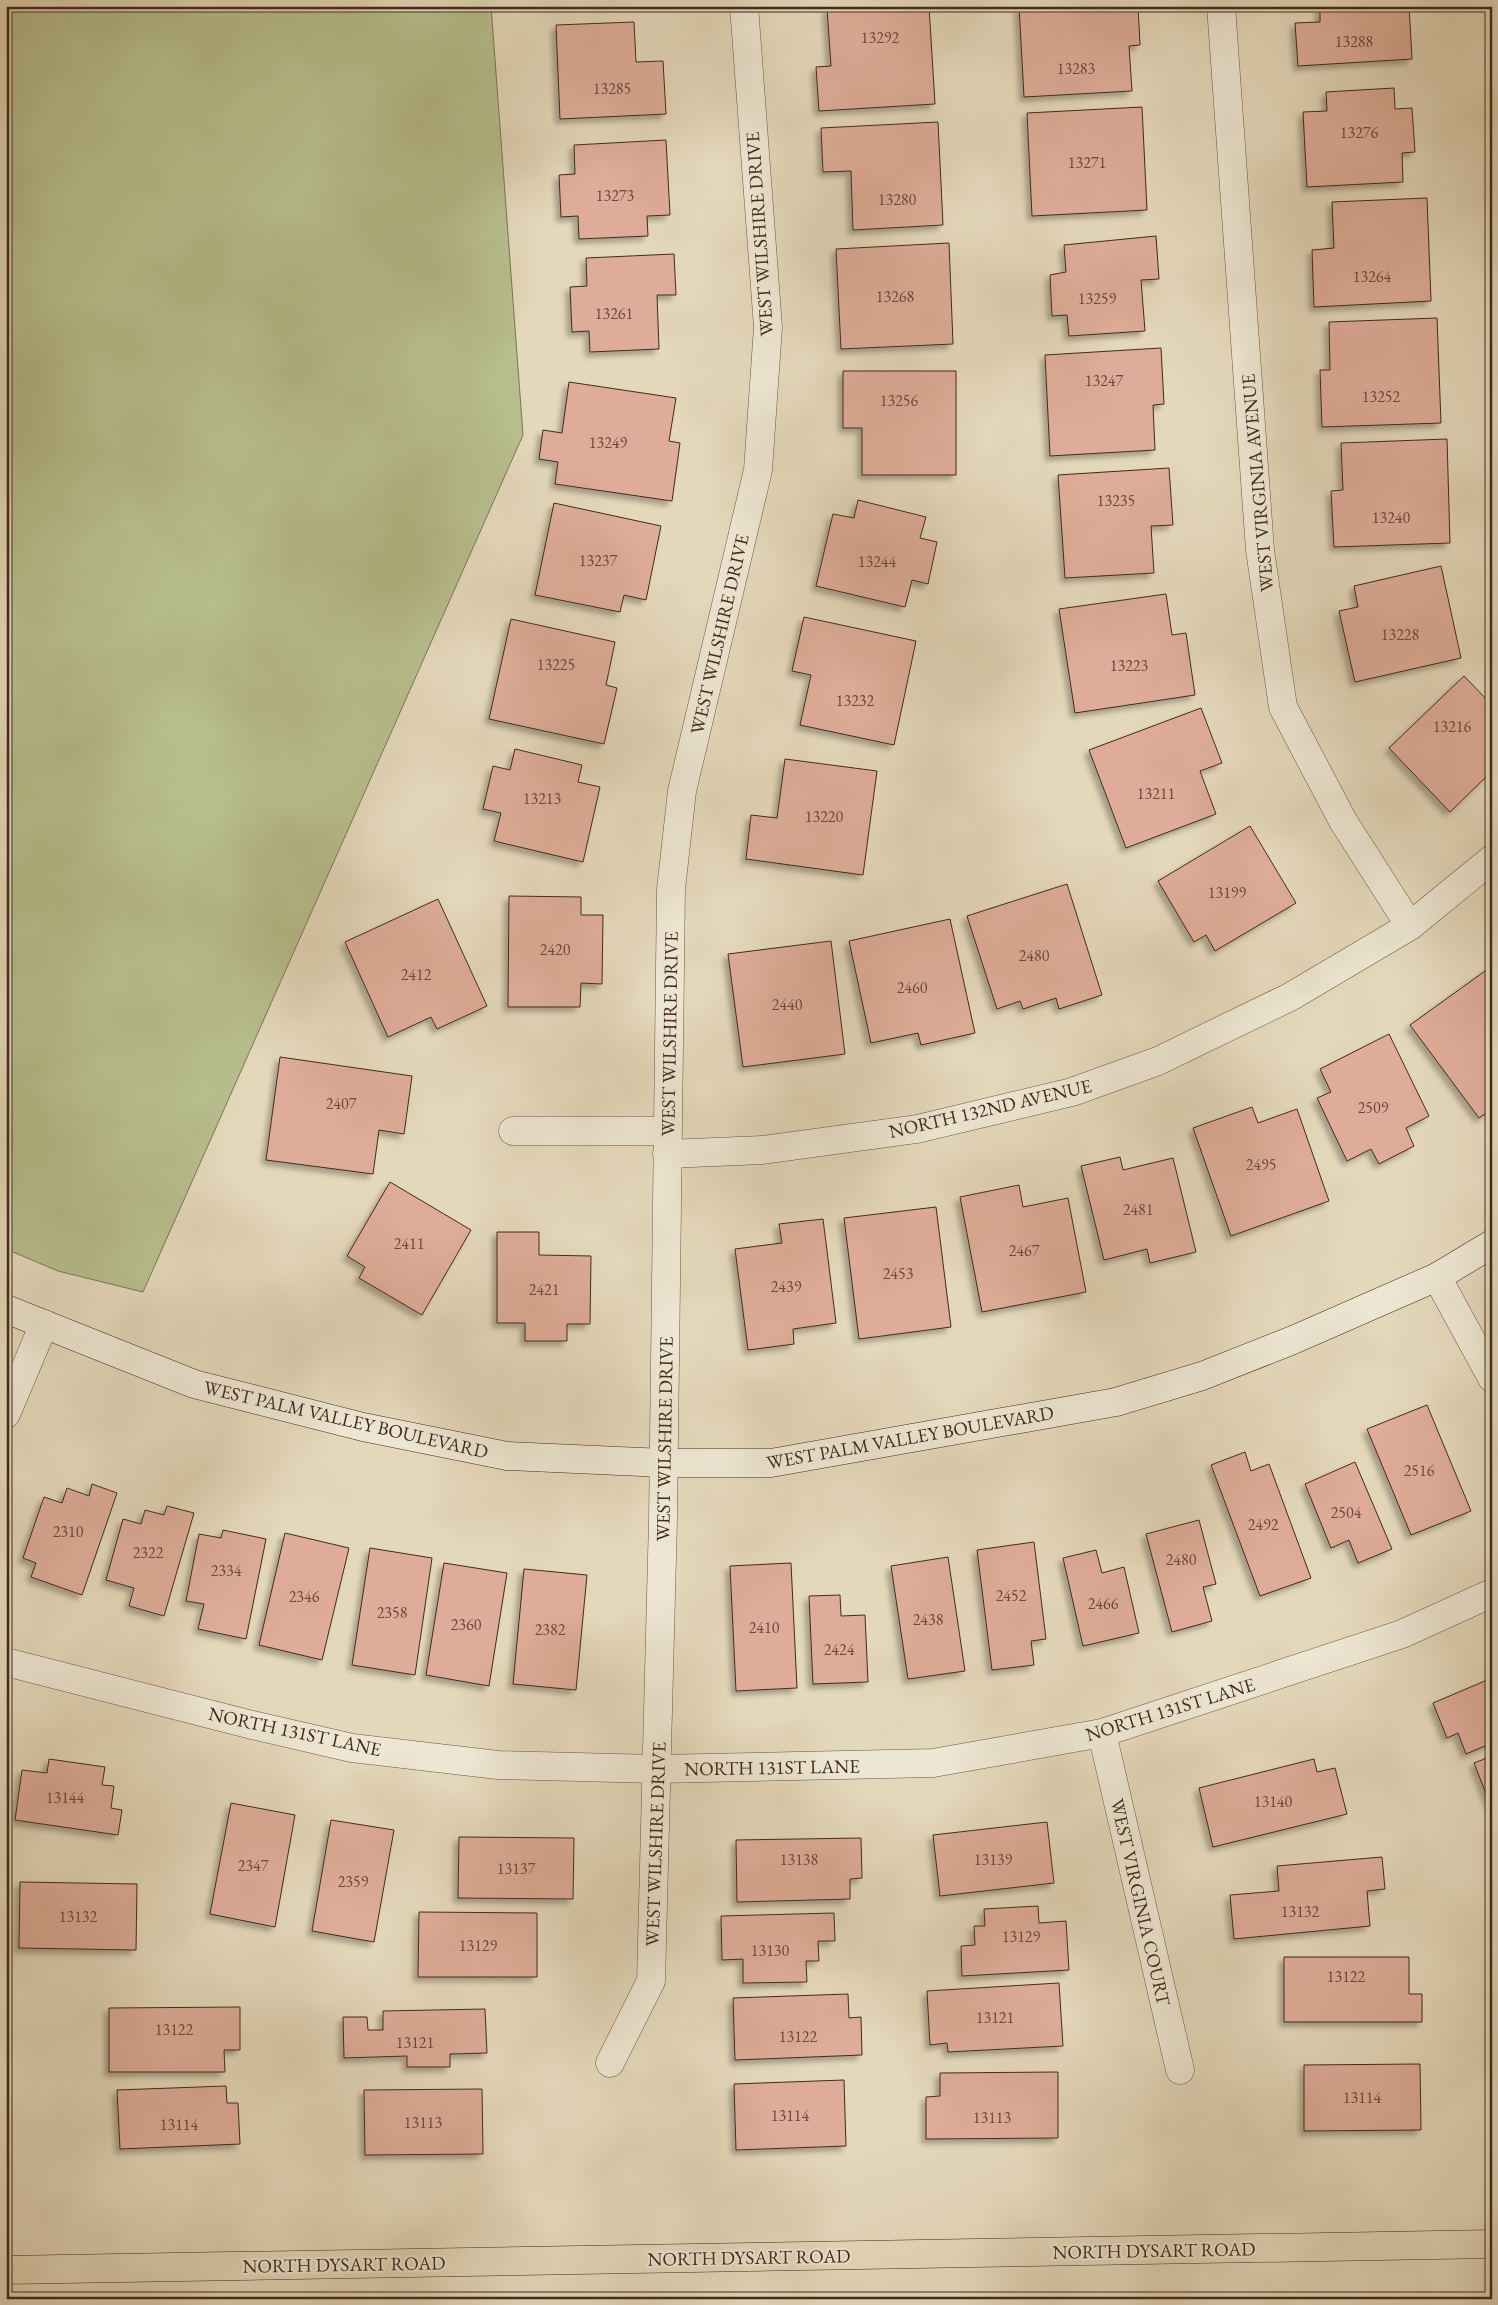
<svg xmlns="http://www.w3.org/2000/svg" width="1498" height="2305" viewBox="0 0 1498 2305" font-family="'EB Garamond',serif">
	<defs>
		<filter id="shadow"><feDropShadow dx="-4.5" dy="4.5" stdDeviation="2.5" flood-color="#0004"/></filter>
	</defs>
	<rect width="100%" height="100%" fill="#e4d8ba"/>
	<filter id="stains"><feTurbulence type="fractalNoise" baseFrequency=".004" numOctaves="4"/><feColorMatrix values="0 0 0 0 .2 0 0 0 0 .09 0 0 0 0 .02 0 0 0 .5 -.17"/></filter>
	<radialGradient id="worn" r=".72"><stop offset=".6" stop-color="#630" stop-opacity="0"/><stop offset="1" stop-color="#630" stop-opacity=".3"/></radialGradient>
	<path fill="#b7be8d" stroke="#7c7454" d="M6,6H491L523,435L143,1292L58,1271L6,1249Z"/>
	<path fill="#deac98" stroke="#412a1c" filter="url(#shadow)" d="M861,6H929L935,104L819,111L816,67L831,66L827,8Z
		M1019,6H1138L1140,45L1129,46L1132,91L1024,97Z
		M1320,6H1409L1412,59L1298,66L1295,23L1320,22Z
		M634,22L636,62L663,61L666,114L560,119L556,25Z
		M1394,88L1395,109L1412,108L1415,152L1402,153L1403,182L1307,187L1303,112L1327,111L1326,92Z
		M1142,107L1147,210L1032,216L1027,113Z
		M938,122L943,225L853,230L851,171L823,172L821,128Z
		M666,140L670,215L647,216L648,236L579,239L578,216L561,217L559,175L575,174L574,145Z
		M1427,198L1431,301L1314,307L1312,250L1334,248L1332,202Z
		M1156,236L1159,279L1141,280L1145,331L1069,336L1067,315L1052,316L1050,275L1066,272L1064,245Z
		M949,243L953,344L841,349L836,249Z
		M674,254L676,295H657L659,349L590,352L589,331L572,332L570,287L587,286L586,258Z
		M1437,318L1441,423L1322,427L1320,370H1330L1329,322Z
		M1161,348L1164,404L1153,405L1155,450L1050,456L1045,355Z
		M843,371H956V475H862V428H843Z
		M569,382L676,398L669,441L680,443L672,501L555,484L558,462L539,459L543,430L562,433Z
		M1447,439L1450,543L1334,547L1331,491L1343,490L1341,443Z
		M1169,468L1173,525L1151,526L1154,573L1065,578L1058,475Z
		M858,500L926,517L920,538L937,542L928,584L912,580L905,607L816,586L833,514L854,518Z
		M554,503L661,526L646,600L624,595L620,612L535,595Z
		M1441,566L1461,658L1355,682L1339,611L1358,607L1354,586Z
		M1166,594L1172,635L1186,633L1195,695L1075,713L1059,609Z
		M804,617L916,641L894,745L800,725L811,675L792,671Z
		M511,619L615,642L606,685L617,688L604,744L489,719Z
		M1464,676L1492,705V771L1450,812L1389,748Z
		M1201,708L1222,763L1200,771L1216,814L1126,848L1089,750Z
		M515,749L582,765L578,782L600,787L583,862L494,841L501,813L483,809L493,766L510,770Z
		M785,759L877,771L863,875L746,859L751,815L777,818Z
		M1250,826L1296,903L1215,951L1206,935L1194,942L1158,881Z
		M1067,884L1102,995L1059,1009L1056,998L1023,1009L1020,1001L997,1009L967,916Z
		M509,896L581,897V915H603L602,984L581,983L580,1007H508Z
		M438,899L487,1006L437,1029L431,1017L388,1037L345,942Z
		M950,919L975,1033L921,1045L918,1033L871,1043L849,941Z
		M831,941L845,1054L743,1067L728,954Z
		M1492,966V1109L1479,1118L1410,1025Z
		M1389,1034L1429,1116L1406,1128L1414,1146L1379,1164L1371,1149L1347,1161L1317,1098L1331,1092L1320,1069Z
		M280,1057L412,1076L404,1134L379,1130L373,1174L266,1160Z
		M1252,1107L1258,1123L1297,1109L1329,1201L1231,1236L1193,1128Z
		M1120,1157L1123,1170L1173,1158L1196,1252L1150,1263L1147,1249L1104,1260L1081,1166Z
		M390,1182L471,1230L422,1315L359,1278L365,1267L347,1256Z
		M1019,1185L1023,1207L1068,1198L1086,1292L982,1312L960,1197Z
		M936,1207L951,1327L859,1339L844,1218Z
		M823,1219L836,1323L793,1329L794,1344L748,1350L735,1249L782,1243L779,1224Z
		M497,1232H539V1255L591,1256L590,1324H567V1341H525V1323H497Z
		M1427,1405L1471,1511L1411,1535L1367,1429Z
		M1245,1452L1251,1471L1269,1464L1311,1578L1260,1596L1211,1465Z
		M1355,1462L1392,1549L1358,1563L1349,1540L1331,1548L1305,1484Z
		M92,1484L117,1493L82,1595L31,1577L36,1563L23,1558L44,1497L62,1503L67,1488L89,1496Z
		M167,1506L194,1513L164,1616L129,1606L134,1588L106,1580L123,1519L141,1524L145,1510L164,1515Z
		M1199,1520L1216,1584L1203,1587L1212,1621L1172,1632L1146,1534Z
		M223,1530L266,1539L246,1639L198,1629L204,1604L186,1601L199,1534L221,1538Z
		M285,1533L349,1548L322,1660L259,1645Z
		M1034,1542L1046,1639L1031,1641L1034,1665L992,1670L977,1550Z
		M370,1548L432,1558L415,1675L352,1665Z
		M1096,1550L1102,1573L1124,1567L1139,1633L1083,1646L1063,1558Z
		M948,1557L965,1671L908,1679L891,1566Z
		M444,1563L507,1573L489,1686L426,1675Z
		M791,1563L797,1688L736,1691L730,1566Z
		M524,1569L587,1575L576,1690L513,1684Z
		M840,1595L841,1616L865,1615L868,1682L813,1684L809,1596Z
		M1492,1678V1743L1466,1754L1458,1733L1447,1738L1433,1703Z
		M1492,1756V1809L1474,1763Z
		M49,1759L105,1767L102,1785L114,1786L111,1808L122,1810L118,1835L15,1820L22,1770L47,1773Z
		M1314,1759L1317,1772L1335,1768L1347,1814L1213,1847L1199,1788Z
		M231,1803L295,1815L275,1927L210,1914Z
		M331,1820L394,1830L374,1942L312,1931Z
		M1047,1822L1054,1883L940,1896L933,1835Z
		M459,1837L574,1838L573,1899L458,1898Z
		M861,1838L862,1878L850,1879V1899L737,1902L736,1840Z
		M1382,1857L1385,1889L1367,1891L1370,1926L1234,1939L1230,1895L1279,1891L1277,1866Z
		M20,1882L137,1884L136,1950L19,1948Z
		M1038,1906L1039,1923L1066,1921L1069,1970L962,1976L961,1946L975,1945L974,1926H985L984,1909Z
		M419,1912L537,1913V1977H418Z
		M834,1913L835,1941H818L819,1961H806L807,1982L743,1983V1959L722,1960L721,1916Z
		M1284,1957H1409V1994H1422V2022H1284Z
		M1059,1983L1063,2046L948,2052L947,2043L930,2045L927,1991Z
		M848,1994L849,2018L861,2017L862,2055L735,2060L733,1998Z
		M240,2007V2050H224L225,2072H109V2008Z
		M485,2009L487,2053L450,2054V2067H407V2056L344,2058L343,2017H367L368,2030H383V2011Z
		M1420,2064L1421,2130L1304,2131V2065Z
		M1058,2072V2138L926,2139V2097L940,2096V2073Z
		M844,2080L846,2146L736,2150L734,2084Z
		M226,2086L227,2103H238L240,2144L120,2149L117,2090Z
		M482,2089L483,2154L365,2155L364,2090Z"/>
	<g fill="none" stroke-linecap="round" stroke-linejoin="round">
		<defs>
			<path id="street" d="M1221,6L1260,550L1283,707L1343,821L1410,926
				M513,1131H667
				M667,1154L763,1150L917,1129L1072,1092L1158,1061L1290,997L1410,926L1492,859
				M1437,1277L1492,1378
				M6,1414L44,1324
				M6,1662L252,1725L352,1748L498,1765L657,1769L933,1763L1102,1733L1402,1634L1492,1593
				M1102,1733L1180,2070
				M610,2063L651,1981L663,1519L671,889L682,791L758,470L768,327L744,6"/>
			<path id="secondary" d="M6,1309L194,1384L363,1427L507,1456L664,1463H771L1116,1402L1202,1376L1293,1340L1437,1277L1492,1244"/>
			<path id="primary" d="M6,2270L1492,2244"/>
		</defs>
		<use href="#street" stroke="#6a5644" stroke-width="29"/>
		<use href="#secondary" stroke="#412a1c" stroke-width="29"/>
		<use href="#primary" stroke="#412a1c" stroke-width="29"/>
		<use href="#street" stroke="#ede6d2" stroke-width="28"/>
		<use href="#secondary" stroke="#ede6d2" stroke-width="28"/>
		<use href="#primary" stroke="#e4d8ba" stroke-width="28"/>
	</g>
	<g text-anchor="middle" stroke-width="4" stroke-linejoin="round" paint-order="stroke">
		<g font-size="16" fill="#684a3b">
			<text x="880" y="43">13292</text>
			<text x="1354" y="47">13288</text>
			<text x="1076" y="74">13283</text>
			<text x="612" y="94">13285</text>
			<text x="1359" y="138">13276</text>
			<text x="1087" y="168">13271</text>
			<text x="615" y="201">13273</text>
			<text x="897" y="205">13280</text>
			<text x="1372" y="282">13264</text>
			<text x="895" y="302">13268</text>
			<text x="1097" y="304">13259</text>
			<text x="614" y="319">13261</text>
			<text x="1104" y="386">13247</text>
			<text x="1381" y="402">13252</text>
			<text x="899" y="406">13256</text>
			<text x="608" y="448">13249</text>
			<text x="1116" y="506">13235</text>
			<text x="1391" y="523">13240</text>
			<text x="598" y="566">13237</text>
			<text x="877" y="567">13244</text>
			<text x="1400" y="640">13228</text>
			<text x="556" y="670">13225</text>
			<text x="1129" y="671">13223</text>
			<text x="855" y="706">13232</text>
			<text x="1452" y="732">13216</text>
			<text x="1156" y="799">13211</text>
			<text x="542" y="804">13213</text>
			<text x="824" y="822">13220</text>
			<text x="1227" y="898">13199</text>
			<text x="555" y="955">2420</text>
			<text x="1034" y="961">2480</text>
			<text x="416" y="980">2412</text>
			<text x="912" y="993">2460</text>
			<text x="787" y="1010">2440</text>
			<text x="341" y="1109">2407</text>
			<text x="1373" y="1113">2509</text>
			<text x="1261" y="1170">2495</text>
			<text x="1138" y="1215">2481</text>
			<text x="409" y="1249">2411</text>
			<text x="1024" y="1256">2467</text>
			<text x="898" y="1279">2453</text>
			<text x="786" y="1292">2439</text>
			<text x="544" y="1295">2421</text>
			<text x="1419" y="1476">2516</text>
			<text x="1346" y="1518">2504</text>
			<text x="1263" y="1530">2492</text>
			<text x="68" y="1537">2310</text>
			<text x="148" y="1558">2322</text>
			<text x="1181" y="1565">2480</text>
			<text x="226" y="1576">2334</text>
			<text x="1011" y="1601">2452</text>
			<text x="304" y="1602">2346</text>
			<text x="1103" y="1609">2466</text>
			<text x="392" y="1618">2358</text>
			<text x="928" y="1625">2438</text>
			<text x="466" y="1630">2360</text>
			<text x="764" y="1633">2410</text>
			<text x="550" y="1635">2382</text>
			<text x="839" y="1655">2424</text>
			<text x="65" y="1803">13144</text>
			<text x="1273" y="1807">13140</text>
			<text x="799" y="1865">13138</text>
			<text x="993" y="1865">13139</text>
			<text x="253" y="1871">2347</text>
			<text x="516" y="1874">13137</text>
			<text x="353" y="1887">2359</text>
			<text x="1300" y="1917">13132</text>
			<text x="78" y="1922">13132</text>
			<text x="1021" y="1942">13129</text>
			<text x="478" y="1951">13129</text>
			<text x="770" y="1956">13130</text>
			<text x="1346" y="1982">13122</text>
			<text x="995" y="2023">13121</text>
			<text x="174" y="2035">13122</text>
			<text x="798" y="2042">13122</text>
			<text x="415" y="2048">13121</text>
			<text x="1362" y="2103">13114</text>
			<text x="790" y="2121">13114</text>
			<text x="992" y="2123">13113</text>
			<text x="423" y="2128">13113</text>
			<text x="179" y="2130">13114</text>
		</g>
		<g font-size="19" fill="#412a1c" stroke="#ede6d2">
			<text transform="translate(759 234) rotate(-94)" y="7">WEST WILSHIRE DRIVE</text>
			<text transform="translate(1257 483) rotate(-95)" y="7">WEST VIRGINIA AVENUE</text>
			<text transform="translate(719 634) rotate(-77)" y="7">WEST WILSHIRE DRIVE</text>
			<text transform="translate(669 1034) rotate(-89)" y="7">WEST WILSHIRE DRIVE</text>
			<text transform="translate(990 1108) rotate(-13)" y="7">NORTH 132ND AVENUE</text>
			<text transform="translate(346 1419) rotate(13)" y="7">WEST PALM VALLEY BOULEVARD</text>
			<text transform="translate(910 1437) rotate(-10)" y="7">WEST PALM VALLEY BOULEVARD</text>
			<text transform="translate(664 1439) rotate(-89)" y="7">WEST WILSHIRE DRIVE</text>
			<text transform="translate(1170 1709) rotate(-17)" y="7">NORTH 131ST LANE</text>
			<text transform="translate(295 1731) rotate(12)" y="7">NORTH 131ST LANE</text>
			<text transform="translate(772 1767) rotate(-1)" y="7">NORTH 131ST LANE</text>
			<text transform="translate(655 1844) rotate(-88)" y="7">WEST WILSHIRE DRIVE</text>
			<text transform="translate(1141 1902) rotate(77)" y="7">WEST VIRGINIA COURT</text>
			<text transform="translate(1154 2250) rotate(-1)" y="7">NORTH DYSART ROAD</text>
			<text transform="translate(749 2257) rotate(-1)" y="7">NORTH DYSART ROAD</text>
			<text transform="translate(344 2264) rotate(-1)" y="7">NORTH DYSART ROAD</text>
		</g>
	</g>
	<rect width="1498" height="2305" fill="none" stroke="#e4d8ba" stroke-width="25"/>
	<rect x="8" y="8" width="1483" height="2290" fill="none" stroke="#412a1c" stroke-width="2.5"/>
	<rect x="12" y="12" width="1473" height="2280" fill="none" stroke="#412a1c"/>
	<rect width="100%" height="100%" filter="url(#stains)"/>
	<rect width="100%" height="100%" fill="url(#worn)"/>
</svg>
